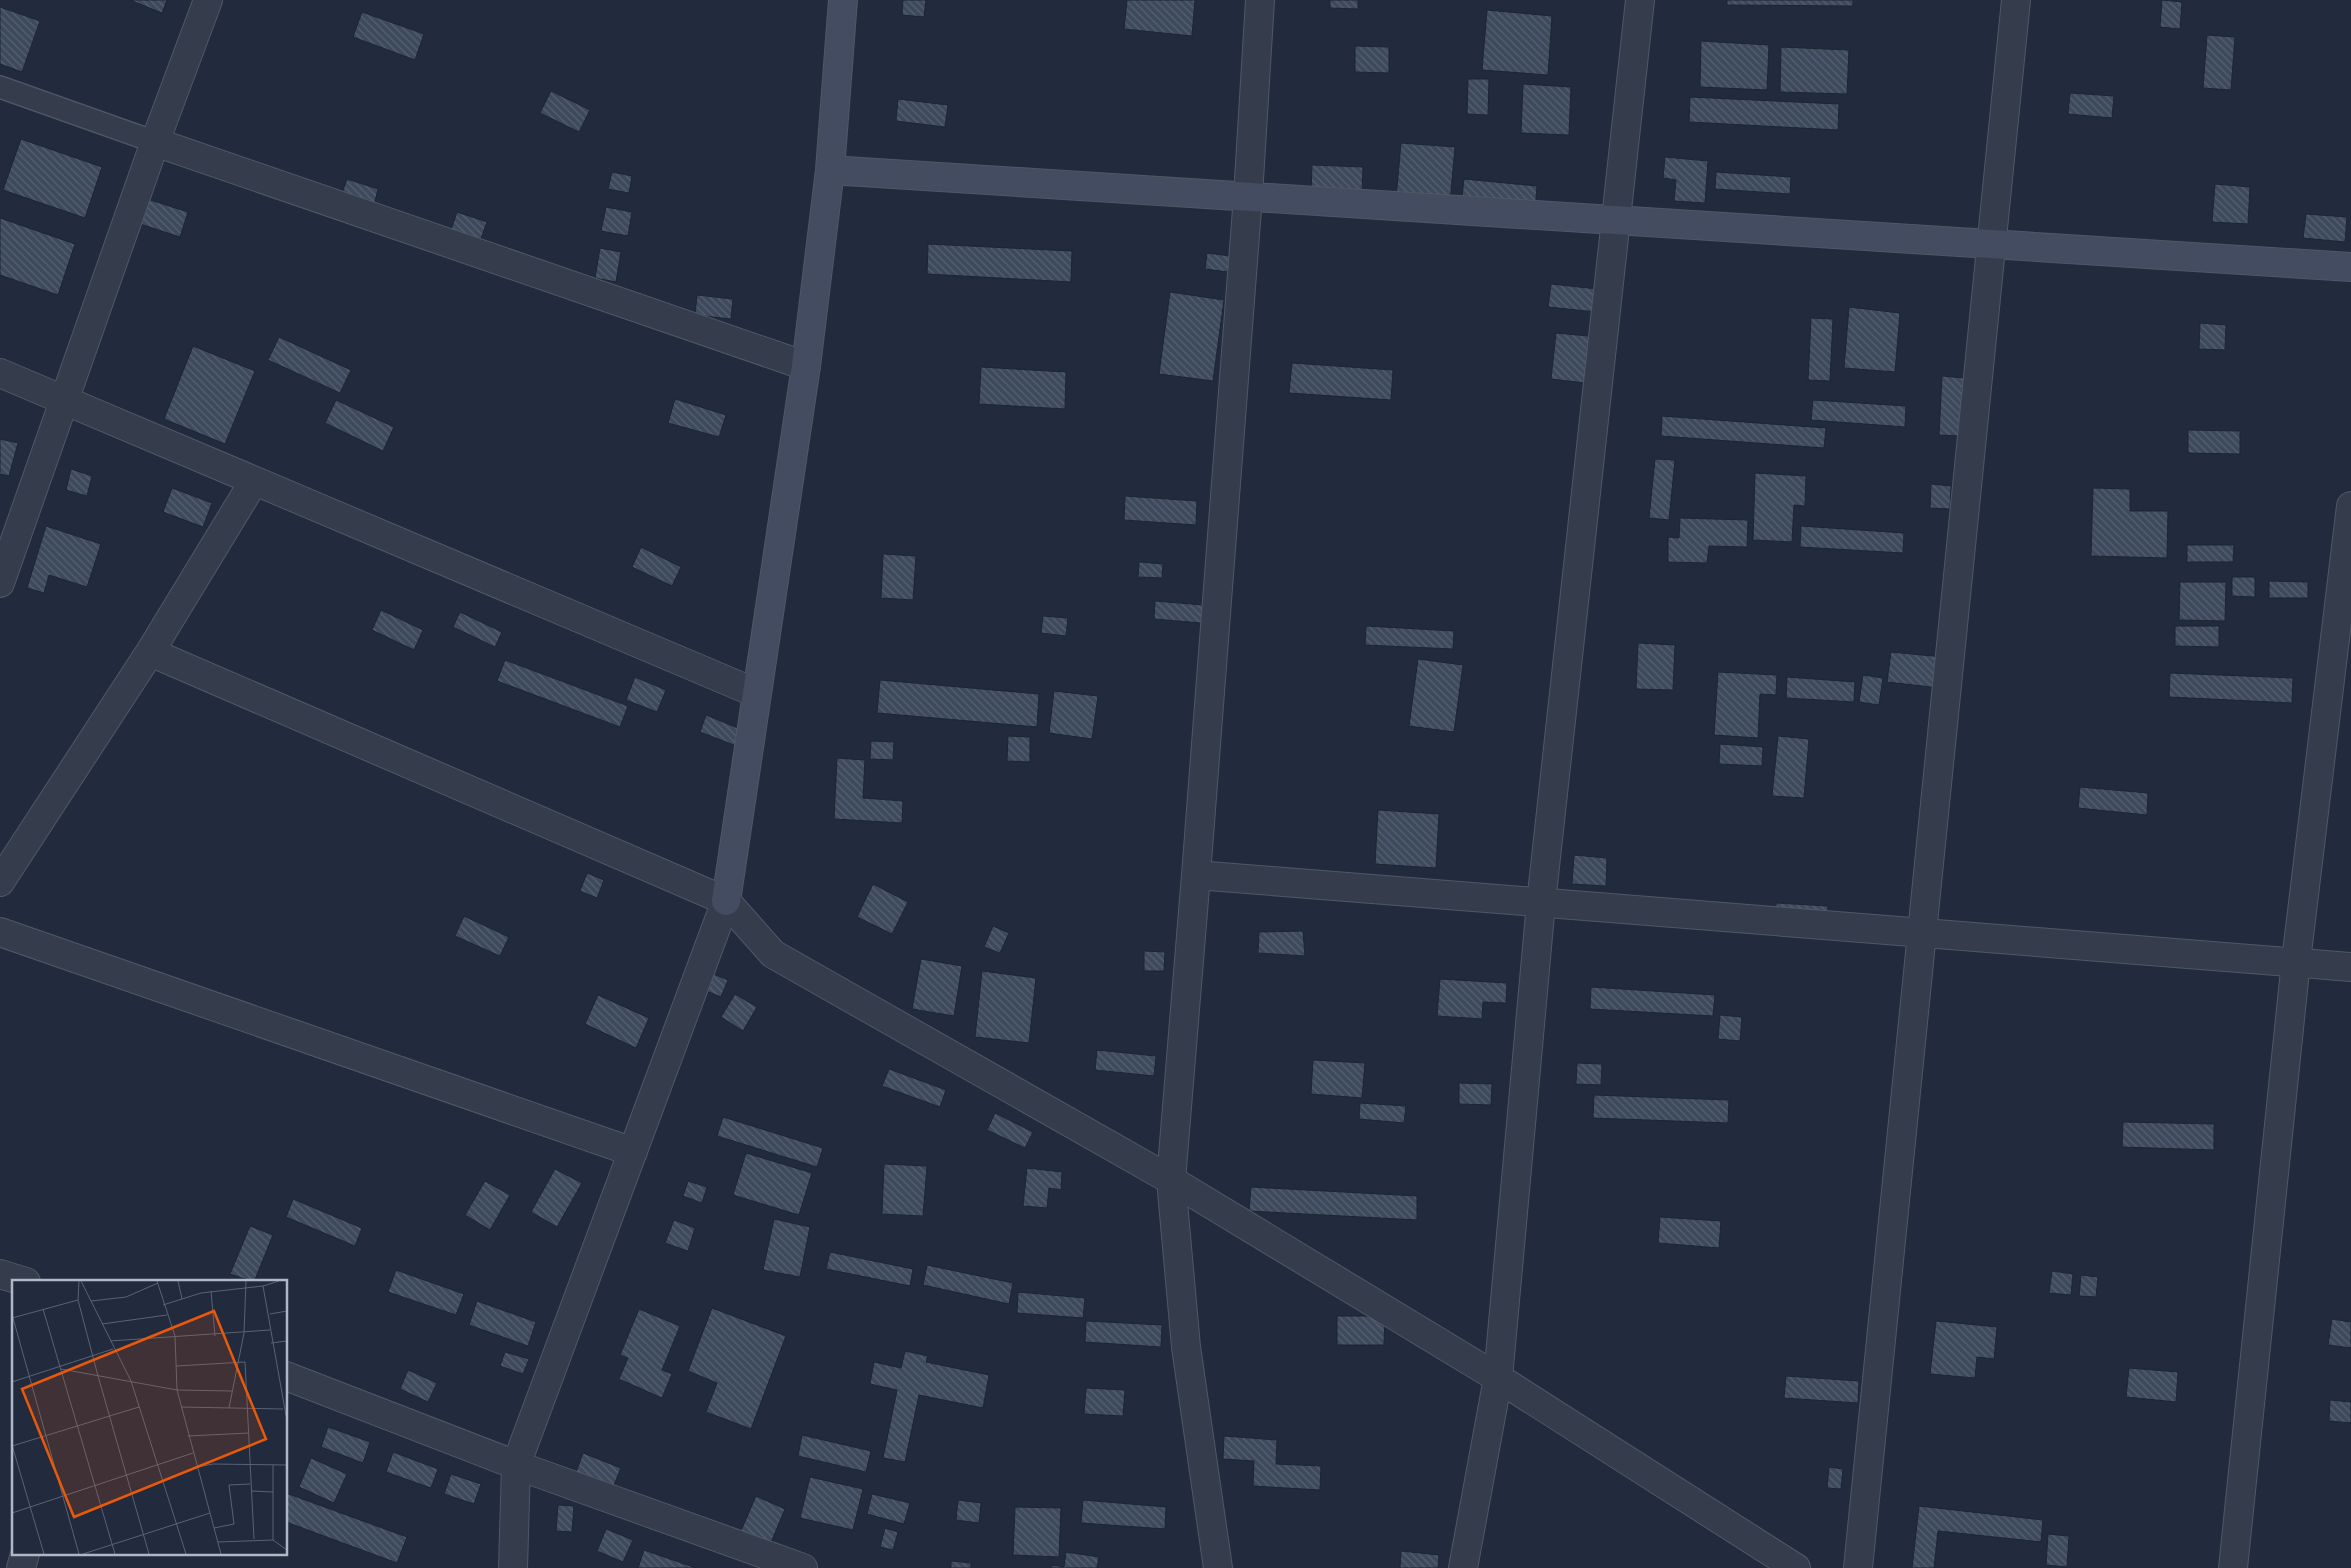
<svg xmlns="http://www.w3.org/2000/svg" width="2351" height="1568" viewBox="0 0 2351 1568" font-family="'IBM Plex Sans',sans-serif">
	<defs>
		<pattern id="building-back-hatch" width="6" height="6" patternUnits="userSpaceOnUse" patternTransform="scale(1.25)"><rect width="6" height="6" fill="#3d495c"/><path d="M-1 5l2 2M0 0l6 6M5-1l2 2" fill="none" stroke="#566172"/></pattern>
	</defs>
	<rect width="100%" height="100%" fill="#212b3d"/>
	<path fill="url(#building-back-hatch)" stroke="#1c2533" d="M130,0H167L162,13Z
		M903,0H926L924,17L902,15Z
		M1127,0H1195L1192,36L1124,29Z
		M1330,0H1358V9L1330,8Z
		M1727,0H1853V6L1727,5Z
		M2162,0L2182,2L2180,29L2160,27Z
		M0,7L40,21L22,72L0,64Z
		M1487,10L1552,16L1548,75L1482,70Z
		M362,12L424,34L415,60L353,37Z
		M2207,35L2235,37L2231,90L2203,88Z
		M1701,41L1769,45L1767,90L1700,87Z
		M1355,46L1389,47V73L1355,72Z
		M1781,47L1849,50L1847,94L1780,92Z
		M1468,79H1489L1488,115L1467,114Z
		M1523,84L1571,87L1569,135L1521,133Z
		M551,91L590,110L579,132L540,113Z
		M2070,93L2114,96L2112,118L2068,114Z
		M1690,97L1839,104L1838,130L1689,122Z
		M898,99L948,105L945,127L896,121Z
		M21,139L102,167L85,218L3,190Z
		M1401,143L1455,147L1450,203L1396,198Z
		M1665,157L1708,161L1705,203L1674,201L1676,180L1663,178Z
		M1312,165L1363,167L1362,194L1311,192Z
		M612,172L632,176L629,193L608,189Z
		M1716,172L1791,177L1790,194L1715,189Z
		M347,179L378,189L374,206L341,196Z
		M1464,179L1537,186L1535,212L1461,206Z
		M2215,184L2250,187L2248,224L2212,222Z
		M144,198L188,212L180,237L137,223Z
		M606,207L632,212L628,236L601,231Z
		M457,212L487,222L478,247L449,236Z
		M2306,214L2347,217L2345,242L2303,238Z
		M0,218L75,244L58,295L0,275Z
		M928,244L1072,251L1071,282L927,274Z
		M600,248L621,252L616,282L595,278Z
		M1207,253L1230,256L1228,272L1205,269Z
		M1551,284L1598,289L1596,312L1548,307Z
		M1170,292L1224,300L1213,381L1159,374Z
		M697,295L733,299L731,319L695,315Z
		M1849,307L1900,313L1895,372L1844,368Z
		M1811,318L1833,319L1830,381L1808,380Z
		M2200,323L2226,325L2225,350L2199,349Z
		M1556,333L1599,337L1594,384L1551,379Z
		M279,337L351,370L340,393L268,360Z
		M193,346L255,371L225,444L164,419Z
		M1292,363L1393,370L1391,400L1289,393Z
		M981,367L1066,372L1065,409L979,404Z
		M1942,376L1964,378L1960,436L1939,435Z
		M675,399L726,415L719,437L668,423Z
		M336,400L394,427L383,451L325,423Z
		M1813,400L1906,406L1905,427L1811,420Z
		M1662,416L1826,428L1824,448L1661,436Z
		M2188,430L2240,431V454L2188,453Z
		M0,439L18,443L9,476L0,474Z
		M1655,459L1675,460L1669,520L1649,518Z
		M71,469L92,476L87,496L66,490Z
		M1755,473L1806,476L1805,506L1794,505L1792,542L1753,540Z
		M1931,484L1951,486L1950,509L1930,508Z
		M172,488L212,503L203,527L163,512Z
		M2093,488L2130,489V511H2168L2167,558L2091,556Z
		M1125,496L1197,501L1196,525L1124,520Z
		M1680,518L1748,520L1747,547L1709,546L1707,563L1668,562V537L1679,538Z
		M46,526L101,544L87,587L49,575L44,593L27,588Z
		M1801,526L1904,533L1903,553L1800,547Z
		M2187,545H2234L2233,562H2187Z
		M641,547L681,567L672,586L632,567Z
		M883,554L916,556L913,600L881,598Z
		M1139,562L1163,564L1162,578L1138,577Z
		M2232,577H2255V597L2232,596Z
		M2269,581L2308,582V598H2269Z
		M2180,582H2226L2225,621L2179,620Z
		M1155,601L1203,605L1202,623L1154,619Z
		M381,610L423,630L414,650L372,630Z
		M460,612L502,632L495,647L453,627Z
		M1043,616L1068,618L1066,636L1041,633Z
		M1366,626L1454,631L1453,649L1365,645Z
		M2175,626H2219V647L2175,646Z
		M1638,643L1675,645L1673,690L1636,689Z
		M1891,652L1943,657L1940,688L1887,682Z
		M1418,659L1463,665L1454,732L1409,726Z
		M505,660L628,706L620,727L497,681Z
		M1718,672L1777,675L1776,695L1760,694L1758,738L1714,735Z
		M2170,673L2293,678L2292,703L2169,697Z
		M1863,675L1883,678L1879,705L1859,702Z
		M635,677L666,690L657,712L626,700Z
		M1787,677L1855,682L1854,702L1786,698Z
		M880,680L1039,694L1037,727L877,713Z
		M1054,691L1098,696L1092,739L1049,733Z
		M706,715L745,731L739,747L700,732Z
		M1008,736L1030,737V762L1007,761Z
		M1778,736L1809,739L1804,798L1772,796Z
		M871,741L894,742L893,760L870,759Z
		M1720,744L1763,747L1762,766L1719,764Z
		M837,758L865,760L863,798L903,801L902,823L834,819Z
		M2080,787L2148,793L2147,815L2078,808Z
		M1378,810L1439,814L1436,868L1375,864Z
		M1574,855L1607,858L1606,886L1572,884Z
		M587,873L604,880L597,898L580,891Z
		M873,884L908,902L892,934L857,917Z
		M1776,903L1828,906L1827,930L1775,927Z
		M464,916L509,937L500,956L455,936Z
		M993,926L1009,933L1000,953L984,947Z
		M1303,931L1305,956L1258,953L1259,932Z
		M1144,951L1165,952L1164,971H1144Z
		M921,959L962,966L954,1016L912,1009Z
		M982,971L1036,978L1029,1043L975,1037Z
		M711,973L728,980L721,997L704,990Z
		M1440,979L1507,983L1506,1003L1483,1002L1482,1019L1437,1016Z
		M1591,987L1715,995L1713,1016L1590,1009Z
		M735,994L757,1007L743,1031L721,1017Z
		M598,995L649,1018L636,1048L585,1024Z
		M1720,1015L1742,1017L1740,1041L1718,1039Z
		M1097,1050L1156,1056L1154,1076L1095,1070Z
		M1313,1060L1365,1063L1362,1098L1311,1094Z
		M1577,1063L1602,1064L1601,1085L1576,1084Z
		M889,1069L946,1090L940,1107L882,1086Z
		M1459,1083L1492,1084L1491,1105L1459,1104Z
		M1594,1095L1729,1100L1728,1123L1593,1118Z
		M1360,1103L1406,1106L1404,1123L1359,1119Z
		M995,1113L1033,1132L1025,1148L987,1130Z
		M723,1117L823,1148L817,1167L717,1136Z
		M2123,1122L2214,1124V1150L2122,1147Z
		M746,1153L812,1173L799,1215L733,1195Z
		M884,1164L927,1166L923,1216L882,1214Z
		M1027,1168L1062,1172L1061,1190L1049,1188L1047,1208L1023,1206Z
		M555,1169L582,1183L557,1227L531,1212Z
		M485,1181L510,1195L490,1230L465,1215Z
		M688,1181L707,1187L702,1203L683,1196Z
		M1251,1187L1417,1196V1220L1249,1211Z
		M293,1199L362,1228L355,1246L286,1217Z
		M1660,1217L1721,1221L1719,1248L1658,1243Z
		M774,1219L810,1227L800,1277L763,1270Z
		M674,1220L695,1228L688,1251L665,1243Z
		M250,1226L273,1235L254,1282L230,1274Z
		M830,1252L913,1269L910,1286L826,1269Z
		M927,1265L1013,1283L1009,1304L923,1285Z
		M396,1270L464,1294L456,1315L388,1292Z
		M2052,1271L2073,1274L2071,1295L2049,1293Z
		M2081,1275L2098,1277L2096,1297L2079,1296Z
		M1018,1292L1085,1298L1083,1318L1017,1313Z
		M477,1301L536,1322L528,1346L469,1325Z
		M712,1308L786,1336L751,1429L706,1412L717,1383L688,1371Z
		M639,1309L680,1326L662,1370L672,1374L662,1398L619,1379L628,1358L620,1355Z
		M1337,1316H1385L1384,1345H1337Z
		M2332,1319L2351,1322V1348L2328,1345Z
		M1086,1321L1162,1325L1161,1347L1085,1342Z
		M1936,1321L1997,1327L1994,1359L1977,1357L1975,1378L1930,1374Z
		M905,1351L928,1356L926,1362L989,1375L983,1408L919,1395L905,1462L883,1458L897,1390L870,1384L874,1362L901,1368Z
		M505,1352L529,1359L523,1374L500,1366Z
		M2129,1368L2178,1372L2176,1402L2126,1397Z
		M408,1370L437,1383L428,1402L400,1389Z
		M1786,1376L1859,1381L1858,1403L1784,1398Z
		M1086,1388L1125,1390L1123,1416L1084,1414Z
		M2330,1400L2351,1402V1423L2329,1421Z
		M328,1427L370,1442L363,1463L321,1447Z
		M802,1435L871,1451L866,1472L798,1456Z
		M1224,1436L1277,1440L1276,1464L1321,1466L1320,1490L1253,1486L1254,1461L1223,1459Z
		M393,1452L438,1469L431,1488L386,1472Z
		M583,1453L621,1468L612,1490L575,1475Z
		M311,1458L347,1474L334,1503L299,1487Z
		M1829,1467L1843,1469L1841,1489L1827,1488Z
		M451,1474L481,1484L474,1504L444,1494Z
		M810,1477L863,1489L853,1530L800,1518Z
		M286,1493L407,1537L397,1563L286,1522Z
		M872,1494L910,1503L904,1524L867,1514Z
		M756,1496L785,1509L767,1552L737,1540Z
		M958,1500L981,1503L979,1523L956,1520Z
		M1083,1500L1166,1507L1165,1529L1081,1523Z
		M558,1505L574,1506L572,1532L556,1531Z
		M1919,1506L2043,1520L2041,1542L1938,1531L1934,1568H1912Z
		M1015,1507L1061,1508L1059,1557L1013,1555Z
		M885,1528L898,1532L893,1550L880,1547Z
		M606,1529L633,1540L623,1562L597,1551Z
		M2048,1534L2069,1536L2067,1567L2046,1565Z
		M644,1550L696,1568H638Z
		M1401,1551L1439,1555L1438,1568H1400Z
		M1066,1552L1099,1557L1097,1568H1051L1052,1565L1064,1567Z
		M951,1561L971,1563V1568H951Z"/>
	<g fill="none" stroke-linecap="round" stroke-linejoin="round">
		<defs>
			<path id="lane" d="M0,87L155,142"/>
			<path id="street" d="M155,142L806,366
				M0,373L756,693
				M0,583L155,142L208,0
				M150,652L726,901L773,954L1171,1180L1498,1378L1796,1568
				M1196,875L2351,967
				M0,882L150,652L254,481
				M0,932L633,1152
				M0,1274L26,1282
				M286,1376L516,1465L803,1568
				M21,1568L25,1554
				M513,1568L516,1465L726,901
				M1218,1568L1186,1347L1171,1180L1196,875L1248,196L1260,0
				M1463,1568L1498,1378L1541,903L1640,0
				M1858,1568L2016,0
				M2233,1568L2296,961L2351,506"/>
			<path id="secondary" d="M830,170L2351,267
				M726,901L806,366L830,170L843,0"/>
		</defs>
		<use href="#lane" stroke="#505867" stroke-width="24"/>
		<use href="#street" stroke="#505867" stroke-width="30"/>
		<use href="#secondary" stroke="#505867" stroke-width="30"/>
		<use href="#lane" stroke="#353d4d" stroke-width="21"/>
		<use href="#street" stroke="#353d4d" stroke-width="28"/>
		<use href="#secondary" stroke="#434c60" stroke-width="28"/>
	</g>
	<g transform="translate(12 1280)">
		<rect width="275" height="275" fill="#212b3d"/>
		<path fill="none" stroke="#5a6375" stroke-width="1" d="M67,1L66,20L86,96L137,274M69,1L119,101L174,274M145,1L163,56L165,110L209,274M166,1L170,19M251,6L275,141M199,11L203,56M79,21L114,17L146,3M151,25L189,13L251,6L267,1M31,29L103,274M258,34L275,31M0,38L66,20M1,38L67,274M90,44L155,35M98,61L258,50M259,63L275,61M164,86L233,82L242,259M49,89L165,110L220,111M0,102L101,69M169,127L271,129M217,128L232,53L234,1M176,156L237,153M0,165L32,274M0,166L127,127M185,187L201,184L275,185M239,211L261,212M0,233L181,173M202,248L222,244L217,205L238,204M261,260V185M206,262L261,260L275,270M71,274L198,233"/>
		<path fill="#e8590c" fill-opacity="0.15" stroke="#e8590c" stroke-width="2.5" d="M202,31L254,159L62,237L10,109Z"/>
		<rect width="275" height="275" fill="none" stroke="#b0b8c8" stroke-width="2.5"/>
	</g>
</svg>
